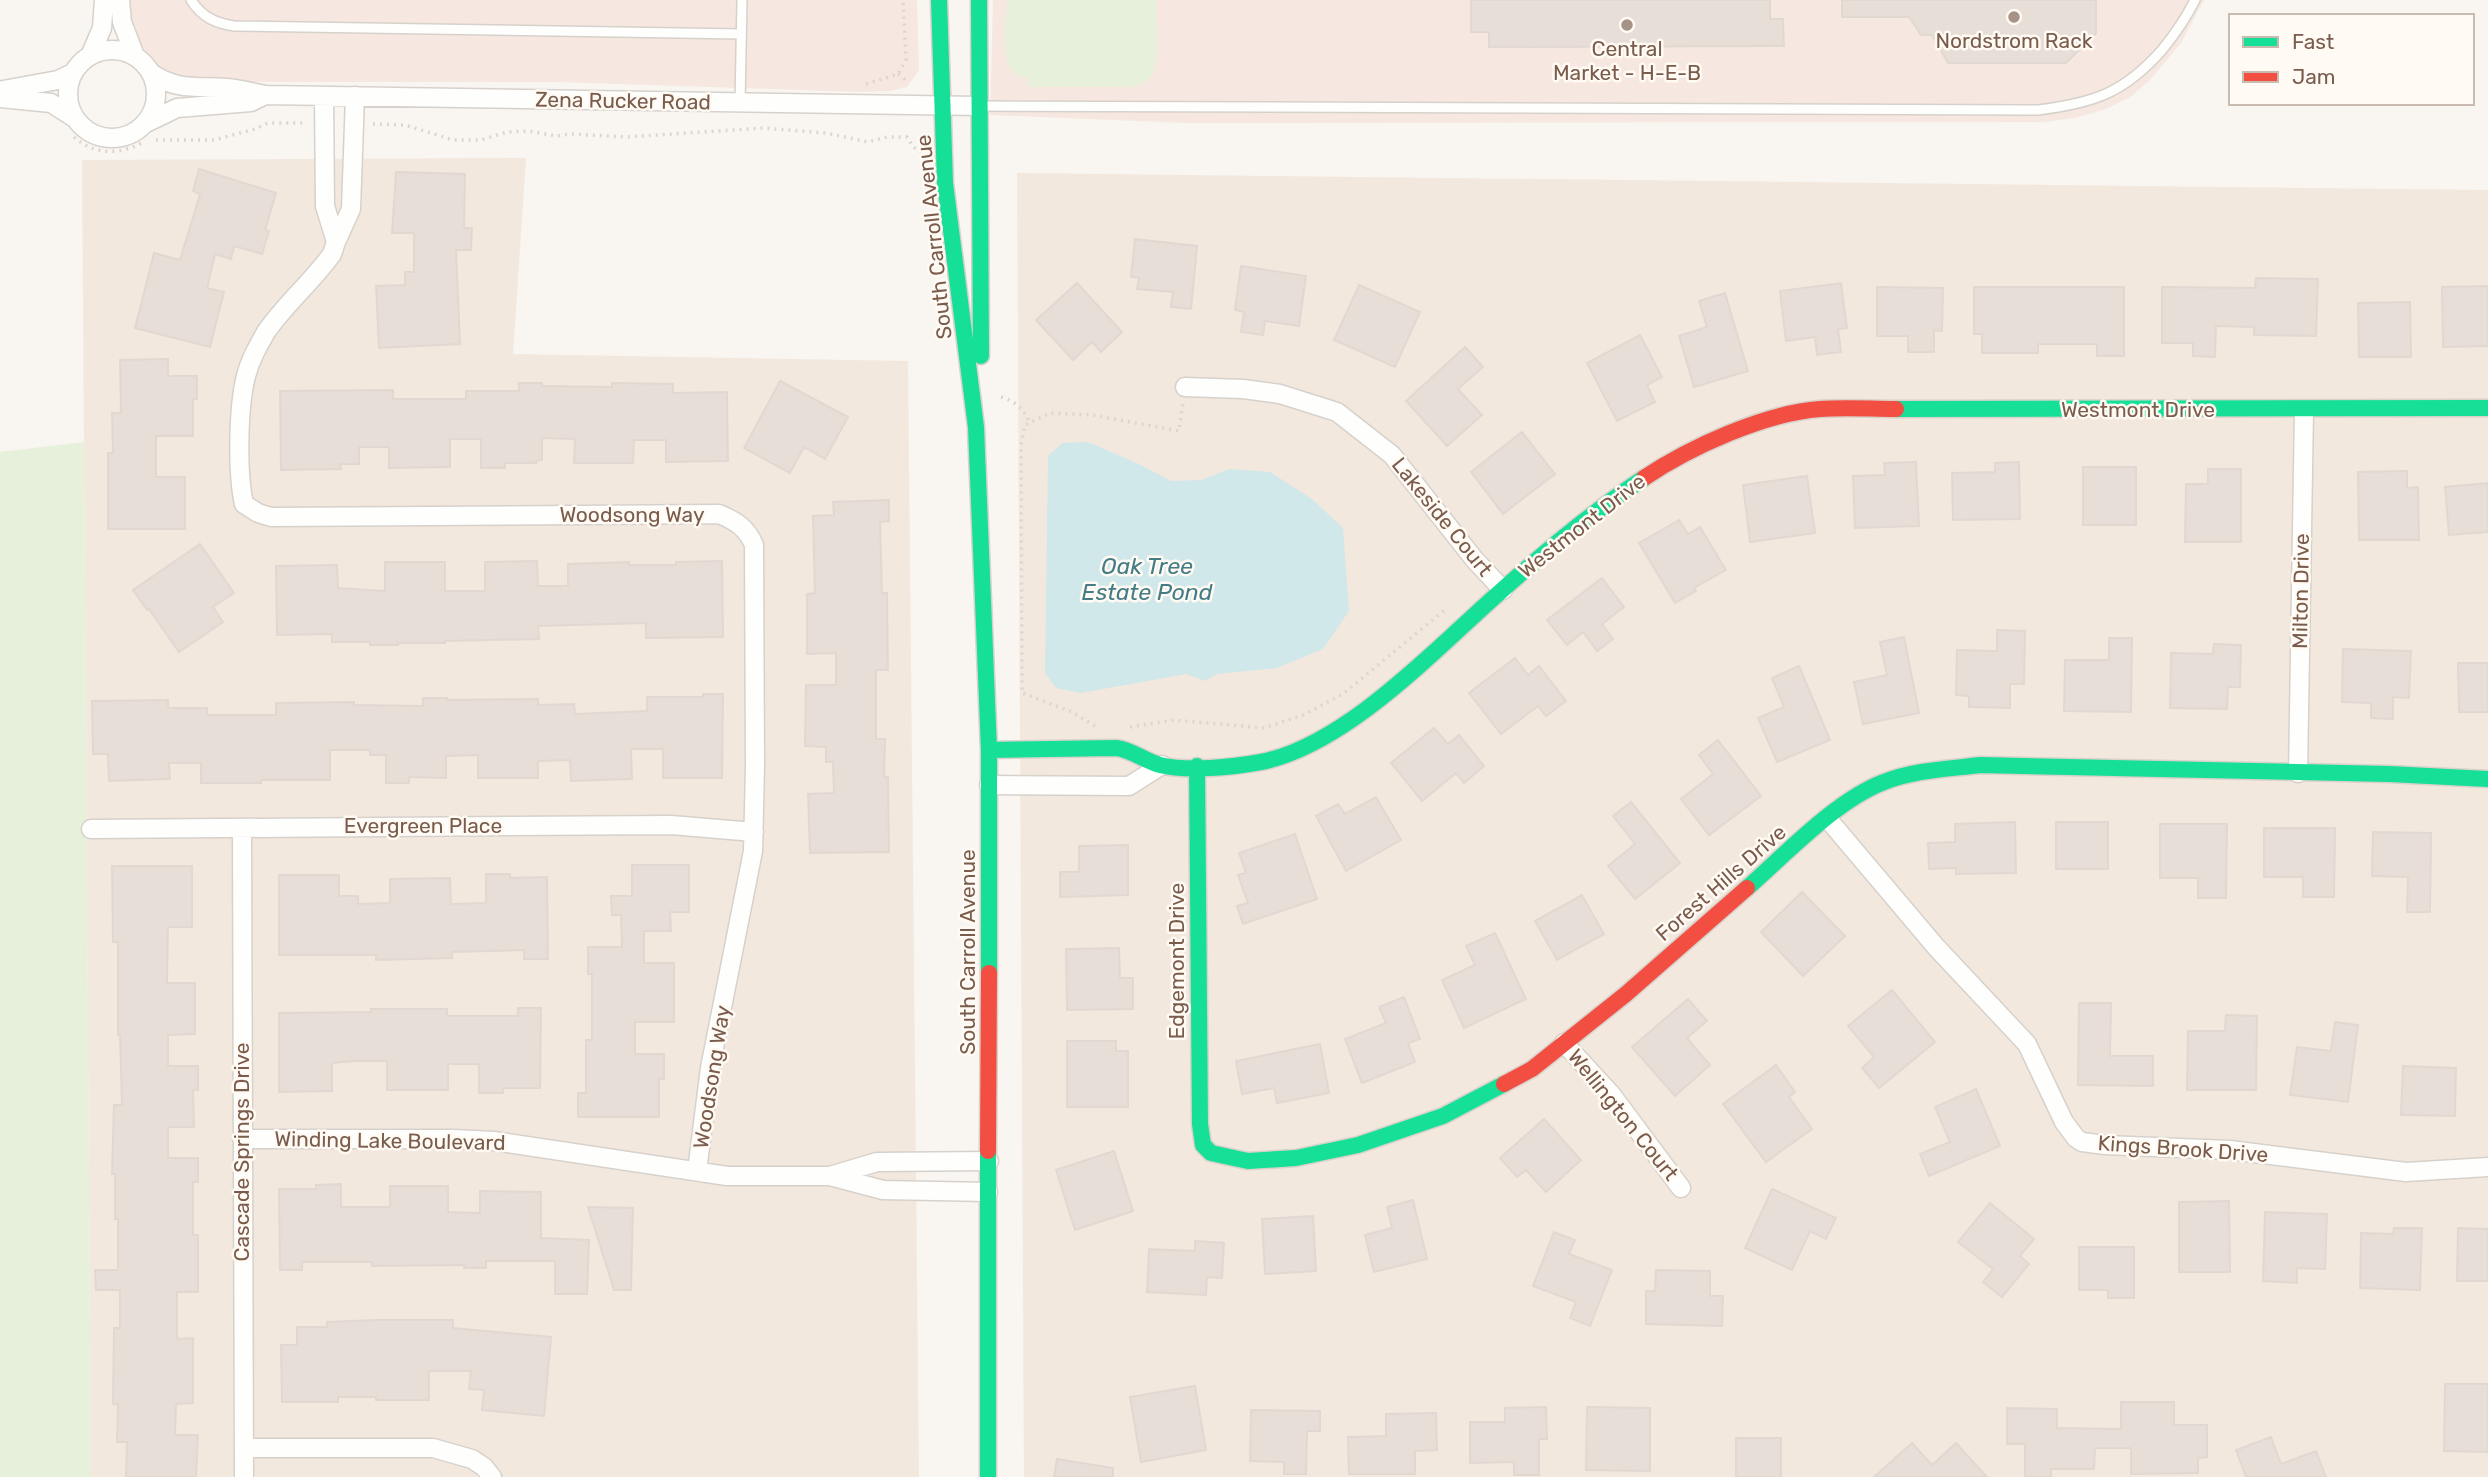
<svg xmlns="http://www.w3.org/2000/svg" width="2488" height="1477" viewBox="0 0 2488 1477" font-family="Rubik,sans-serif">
	<rect width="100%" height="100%" fill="#f9f5f0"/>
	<path fill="#f2e8de" d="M526,158L513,354L908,361L919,1477H91L82,160Z
		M1017,173L2488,190V1477H1024Z"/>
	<path fill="#f6e8e1" d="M128,0H917L919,70L907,87L891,91L861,92L557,82H214L166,74L142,54L130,27Z
		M993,0H2204L2181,43L2149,81L2129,98L2103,110L2075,118L2045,122L1186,123L990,115Z"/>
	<path fill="#e7f0db" d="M1008,0H1156C1155,16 1160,63 1152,75C1148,81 1139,85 1132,87H1028V78C1022,77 1017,77 1013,72C1000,58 1005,18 1008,0Z
		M84,442L91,1477H0V452Z"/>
	<path fill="#d0e8ea" d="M1088,442L1141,465L1171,481L1201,480L1229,469L1270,472L1312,499L1343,528L1349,611L1323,649L1277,668L1217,674L1205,681L1186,674L1081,693L1056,688L1045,673L1048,456L1062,443Z"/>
	<path fill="#e6ded7" stroke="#e2d8d2" stroke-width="2" d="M1471,0H1770V19H1783L1784,46L1489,47V32H1471Z
		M1842,0H2096V33L2066,63H1948L1932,35H1921L1909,17H1842Z
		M199,169L276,193L265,230L269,231L262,254L234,246L231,259L215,254L207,288L224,292L210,347L135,328L154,253L180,260L200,194L193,191Z
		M396,172L465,174L464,228H472L471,250H456L460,344L379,348L376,286L405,285V272H414V233H392Z
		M1135,239L1197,246L1191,309L1171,307L1173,292L1137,289L1139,278L1131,277Z
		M1241,266L1306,276L1299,326L1265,321L1263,335L1241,332L1244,312L1235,310Z
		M2256,278L2318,279L2316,336L2254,335V327L2216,326L2215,357L2193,356V343H2162V287L2255,288Z
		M1077,283L1122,332L1101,352L1092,342L1073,360L1036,320Z
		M1841,283L1847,328L1838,329L1841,352L1817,355L1815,337L1786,341L1780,291Z
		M1359,285L1420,312L1395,367L1334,340Z
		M2488,286V346L2443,347L2442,287Z
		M1877,287L1943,288L1942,331L1934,330V352H1908V336H1877Z
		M1974,287H2124V356H2097V344H2038V353H1982V334H1974Z
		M1725,293L1748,371L1694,387L1679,336L1707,327L1699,301Z
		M2410,302L2411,357H2359L2358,303Z
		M1640,335L1662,377L1647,385L1655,402L1617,421L1587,363Z
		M1465,347L1483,367L1458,389L1482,415L1447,446L1406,401Z
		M168,359V376H197V399H193V436H156V477H185V529H108V453H113L112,413H121L120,360Z
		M780,381L848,417L825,459L804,447L790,473L744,448Z
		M519,383H542V386L612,387V383L673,384V393L727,392L728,461L666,462V440H634L633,463H574L575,439L542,438V460L536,461V463H505V468H481V439H450V467L389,468V447H359V464H340L341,469L281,470L280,391L393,390V399H466V391H519Z
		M1522,432L1555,474L1503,514L1471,472Z
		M1916,462L1919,526L1855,528L1853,476L1885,475L1884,463Z
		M2019,462L2020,519L1953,520L1952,473L1995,472V463Z
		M2083,467H2136V525H2083Z
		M2208,469H2241V542H2185L2186,484H2208Z
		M2407,471V488L2418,487L2419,540H2359L2358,472Z
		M1807,476L1815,533L1750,542L1743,485Z
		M2488,483V532L2449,535L2445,487Z
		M889,500V521L880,522L882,593H887L888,670H876V739H885L884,777H888L889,852L810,853L808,794L834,793L833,762H826V747L805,746L806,685H836V653L807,654V594L815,593L813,516L834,515L833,502Z
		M1679,520L1688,534L1700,527L1726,570L1694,588L1696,591L1675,603L1639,543Z
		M200,544L234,593L213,607L223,622L179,652L149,609L147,610L133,590Z
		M537,561L538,586H568V564L629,562V565H676V562L722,561L723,637L646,638V623L538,626L539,639L445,641V643H398V645H370V642H332V634L277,635L276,566L337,565L338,588L385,591V562H445V591H485V562Z
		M1602,578L1624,607L1602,624L1613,639L1597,651L1583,632L1567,645L1547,620Z
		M1997,630L2025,631L2024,684H2010V708L1969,707V696L1956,695L1957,650L1997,651Z
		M1904,637L1919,713L1863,724L1854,682L1887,675L1880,642Z
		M2109,638H2132L2131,712L2064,711L2065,660H2109Z
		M2214,644L2241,645L2240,687H2228L2227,709L2170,708L2171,653L2213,654Z
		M2343,649L2411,651L2409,698L2393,697V719L2371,718V703L2342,702Z
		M1515,658L1528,675L1539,666L1566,701L1546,716L1538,706L1501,734L1469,693Z
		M2458,663H2488V712H2459Z
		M1799,666L1830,740L1777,762L1758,718L1784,707L1772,678Z
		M703,694H723L722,778H663V749H631L632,779L571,781L570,760L538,761V778H478V755L446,756V778L409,777V783H386V755H370V750H330V780H261V783H201V763H169L170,779L109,781L108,754H93L92,701L168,700V708H207V715H276V703L354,702V705L423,706V698H447V700L538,699V705L574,704L575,714L647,711V697H703Z
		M1434,728L1448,744L1459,735L1484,766L1464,783L1456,773L1422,801L1391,763Z
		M1718,740L1761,796L1709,835L1681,799L1713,774L1699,755Z
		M1376,797L1401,840L1346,871L1316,816L1338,804L1345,814Z
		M1631,802L1680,863L1635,899L1608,866L1635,844L1613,816Z
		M2015,822L2016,873L1956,874V868L1929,869L1928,843L1955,842V824Z
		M2056,822H2108V869H2056Z
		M2160,824H2227L2226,898H2198V878H2160Z
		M2264,828H2335L2334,897H2303V877H2264Z
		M2373,832L2431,833L2430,912H2407L2408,877L2372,876Z
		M1295,834L1317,899L1243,924L1237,906L1248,903L1238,875L1246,873L1239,853Z
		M1128,845V895L1060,897V872H1079V846Z
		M632,865H689V912H670L671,931H644V963H674V1022H635V1054H664V1079H659V1117H578V1093H586V1040H592V974H588V947H622L621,915H612L611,896H632Z
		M112,866H192V927H168L167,983H195V1034L168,1035V1066H198V1090H193L194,1127H168V1158H198V1182H193V1235H198V1292H177V1339L193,1338V1403L176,1404L175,1435H198L196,1477H126L127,1442H117L118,1404H113L114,1328H120V1290H96L95,1270H118V1219H115V1174H112L114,1105H122L120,1035H118V942H113Z
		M486,874H510V878L547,877L548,959H524V950L452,952V958L376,960V955H279V875H339V896H358V904L390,903V879L450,878L451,904L486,903Z
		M1802,892L1845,936L1803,976L1761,932Z
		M1582,895L1604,934L1557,960L1535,921Z
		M1495,933L1526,999L1464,1028L1442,980L1475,965L1466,946Z
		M1119,948L1120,978H1133V1009L1067,1010L1066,949Z
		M1892,990L1935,1042L1879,1088L1862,1068L1874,1057L1848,1026Z
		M1404,997L1420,1039L1408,1043L1415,1062L1362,1083L1345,1039L1386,1023L1379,1007Z
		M1688,999L1707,1021L1687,1038L1710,1065L1675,1096L1632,1047Z
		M2079,1003H2111L2110,1056H2153V1086L2078,1085Z
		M518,1008H541L540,1088H503V1093H479V1064H448V1090H387V1061H355L332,1063V1091L279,1092V1013L371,1012V1009H447V1016H518Z
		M2226,1015L2257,1016L2256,1090H2187L2188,1031H2225Z
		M2335,1022L2358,1025L2348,1102L2290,1095L2297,1047L2331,1051Z
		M1067,1041H1116V1051H1128V1107H1067Z
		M1320,1044L1329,1093L1277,1103L1274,1088L1242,1094L1236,1061Z
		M1776,1065L1795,1092L1789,1097L1812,1129L1766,1162L1723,1104Z
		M2403,1066L2456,1068L2455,1116L2401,1115Z
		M1976,1089L2000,1146L1929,1176L1920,1154L1950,1142L1935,1107Z
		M1544,1119L1581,1160L1546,1192L1526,1170L1517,1177L1500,1158Z
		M1114,1151L1133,1211L1075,1230L1056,1170Z
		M341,1184V1207H390V1186H448V1212L480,1213V1191L541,1192V1238L589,1240L587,1294H555V1261H486V1268H464V1265L372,1266L371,1262H302V1270H280L279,1189H316V1185Z
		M1772,1189L1836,1218L1826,1239L1810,1231L1792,1270L1745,1248Z
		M1413,1200L1427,1259L1374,1272L1365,1235L1392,1228L1387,1207Z
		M2229,1201L2230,1272H2179V1202Z
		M1990,1203L2034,1239L2020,1256L2029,1264L2002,1297L1983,1282L1993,1269L1958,1242Z
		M588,1207L633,1208L631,1290H614Z
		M2265,1212L2327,1214L2325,1269L2297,1268V1283L2263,1281Z
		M1313,1216L1316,1271L1265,1274L1262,1219Z
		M2394,1228H2422L2420,1290L2360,1288L2361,1233L2393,1234Z
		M2458,1228L2488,1229V1281H2457Z
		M1554,1232L1575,1240L1569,1254L1612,1270L1590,1326L1570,1318L1576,1302L1533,1286Z
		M1195,1241L1224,1243L1222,1278L1207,1277L1206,1295L1147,1292L1149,1249L1195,1251Z
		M2079,1247H2134V1298H2108V1290H2079Z
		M1656,1270L1710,1271V1296H1723L1722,1326L1646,1324V1291H1655Z
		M376,1320H453V1328L551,1337L544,1416L482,1410L484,1390L469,1389L471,1371H429V1400H376V1397H338V1402H282L281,1345H297V1327H327V1322Z
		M2445,1384H2488V1452L2444,1451Z
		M1195,1386L1206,1450L1141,1462L1130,1397Z
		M2121,1402H2174V1425H2207V1457L2198,1458V1473L2131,1474V1448H2095L2094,1469H2051V1477H2025V1444H2007V1408L2057,1409V1428L2121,1429Z
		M1546,1407L1547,1439H1539V1475H1514V1462L1470,1463V1422H1505V1408Z
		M1587,1407L1650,1408V1471L1586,1470Z
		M1251,1410L1320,1411V1431H1307L1306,1474H1284V1462L1250,1461Z
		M1436,1413L1437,1450L1415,1451V1474H1349L1348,1437L1386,1436V1414Z
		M2271,1437L2281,1464L2316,1451L2326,1477H2246L2236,1450Z
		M1736,1438H1781V1477H1736Z
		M1912,1443L1932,1465L1956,1443L1987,1477H1874Z
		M1057,1459L1113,1468V1477H1054Z"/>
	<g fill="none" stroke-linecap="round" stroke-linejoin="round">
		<defs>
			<path id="lane" d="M191,0C202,17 215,23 234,26L741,34
				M740,103L742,0
				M982,106L2038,110C2094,103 2124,93 2162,50C2175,34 2186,18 2195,0"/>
			<path id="street" d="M120,0L122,22L135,56
				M68 94a44 44 0 1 1 88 0a44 44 0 1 1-88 0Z
				M90,56L102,28L104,0
				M151,73C177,91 197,86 227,88C240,89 254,93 266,95L979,106
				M3,90L58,80L73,73
				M324,96L325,206L336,242
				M355,96L351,209L336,242L332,254C312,282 285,304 266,332C258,346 250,360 246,376C238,407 237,473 244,504L258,513L271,517L719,514C736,521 747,528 754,545L755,766L753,851L710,1068L697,1171
				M0,98L51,103L76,119
				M146,123L177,108L251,102L263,96
				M1185,387L1243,389L1280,394L1337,412L1392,455L1474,559L1503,590
				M2298,773L2304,410
				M989,785L1129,786L1162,765
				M1827,818L1936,947L2027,1044L2064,1122L2076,1138L2082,1142L2105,1145L2230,1150L2406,1172L2488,1167
				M242,828L244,1477
				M91,829L671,825L754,832
				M1564,1043L1611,1094L1681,1188
				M242,1139H454L494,1141L727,1176H830L883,1190L988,1192
				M830,1176L877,1162L989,1161
				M244,1448H433L472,1459L484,1467L492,1477"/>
			<path id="fast" d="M939,0L945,183L976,427L989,750V973
				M979,0L981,356
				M1896,409L2488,408
				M989,750L1116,748C1133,750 1144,761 1160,765C1188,772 1233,767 1261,762C1343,746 1430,655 1490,601C1539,557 1589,514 1644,478
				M1197,766L1200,1124L1203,1145L1211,1153L1248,1161L1296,1158L1358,1145L1443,1116L1504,1084
				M1747,888C1785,855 1836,800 1884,782C1914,770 1948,769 1980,765L2389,774L2488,779
				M988,1477V1151"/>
			<path id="jam" d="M1644,478C1690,447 1765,413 1820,409C1845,407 1871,409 1896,409
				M1504,1084L1532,1069L1626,994L1747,888
				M988,1151L989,973"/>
		</defs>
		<use href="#lane" stroke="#d7d1cb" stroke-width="12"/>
		<use href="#street" stroke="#d7d1cb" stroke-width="21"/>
		<use href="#fast" stroke="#d9d2cb" stroke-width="19"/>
		<use href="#jam" stroke="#d9d2cb" stroke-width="19"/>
		<path stroke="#dcd5d0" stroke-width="3.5" stroke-dasharray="2 5" stroke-linecap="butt" d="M898,74L908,82
			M866,84L898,74L906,60L903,0
			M373,124L405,125L453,140H481L507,132L529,131L556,136L570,134L626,137L763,128L826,133L868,142L887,137H907L913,147L922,152
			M74,137C95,156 122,155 145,141
			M156,140H214L255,129L268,123H306
			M1001,397C1015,401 1024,409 1030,423
			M1095,726L1072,712L1022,693L1021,445L1025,425L1050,413L1092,415L1179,431L1183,403
			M1130,727L1174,720L1264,728L1303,715L1343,694L1447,608"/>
		<use href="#lane" stroke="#fefefd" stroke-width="9"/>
		<use href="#street" stroke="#fefefd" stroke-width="18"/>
		<use href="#fast" stroke="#16e098" stroke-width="16"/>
		<use href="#jam" stroke="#f24e42" stroke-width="16"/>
	</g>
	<g fill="#a69286" stroke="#fffaf3" stroke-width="2.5">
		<circle cx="2014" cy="17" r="7"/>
		<circle cx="1627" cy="25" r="7"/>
	</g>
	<g text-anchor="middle" stroke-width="5" stroke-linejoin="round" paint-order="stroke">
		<g font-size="21" fill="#7a5c4d" stroke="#fffaf3">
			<text x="2014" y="48">Nordstrom Rack</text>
			<text x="1627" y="56">Central<tspan x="1627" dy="24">Market - H-E-B</tspan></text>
		</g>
		<g font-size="21" fill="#7a5c4d" stroke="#fffaf3">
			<text transform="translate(623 101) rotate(1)" y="7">Zena Rucker Road</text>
			<text transform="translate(934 237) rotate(-96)" y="7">South Carroll Avenue</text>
			<text x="2138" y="417">Westmont Drive</text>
			<text x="632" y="522">Woodsong Way</text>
			<text transform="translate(1442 517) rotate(51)" y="7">Lakeside Court</text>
			<text transform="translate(1582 526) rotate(-38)" y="7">Westmont Drive</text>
			<text transform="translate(2301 591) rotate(-89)" y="7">Milton Drive</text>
			<text x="423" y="833">Evergreen Place</text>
			<text transform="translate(1721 883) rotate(-41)" y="7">Forest Hills Drive</text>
			<text transform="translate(968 952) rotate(-90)" y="7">South Carroll Avenue</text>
			<text transform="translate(1177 961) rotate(-90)" y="7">Edgemont Drive</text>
			<text transform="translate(712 1077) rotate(-81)" y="7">Woodsong Way</text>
			<text transform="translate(1623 1115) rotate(51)" y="7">Wellington Court</text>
			<text transform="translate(390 1141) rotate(1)" y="7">Winding Lake Boulevard</text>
			<text transform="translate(2183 1149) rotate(4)" y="7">Kings Brook Drive</text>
			<text transform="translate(242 1152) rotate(-90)" y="7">Cascade Springs Drive</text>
		</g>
		<g font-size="23" font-style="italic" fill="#437c86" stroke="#fffaf3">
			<text x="1147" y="574">Oak Tree<tspan x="1147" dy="26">Estate Pond</tspan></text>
		</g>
	</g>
	<rect x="2229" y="14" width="245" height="91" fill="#fffaf3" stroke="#cabbb1" stroke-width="2"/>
	<rect x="2243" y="37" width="35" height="10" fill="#16e098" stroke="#cabbb1" stroke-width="2"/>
	<text x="2292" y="49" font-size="21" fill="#7a5c4d">Fast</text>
	<rect x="2243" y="72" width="35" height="10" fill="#f24e42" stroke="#cabbb1" stroke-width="2"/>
	<text x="2292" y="84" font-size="21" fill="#7a5c4d">Jam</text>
</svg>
